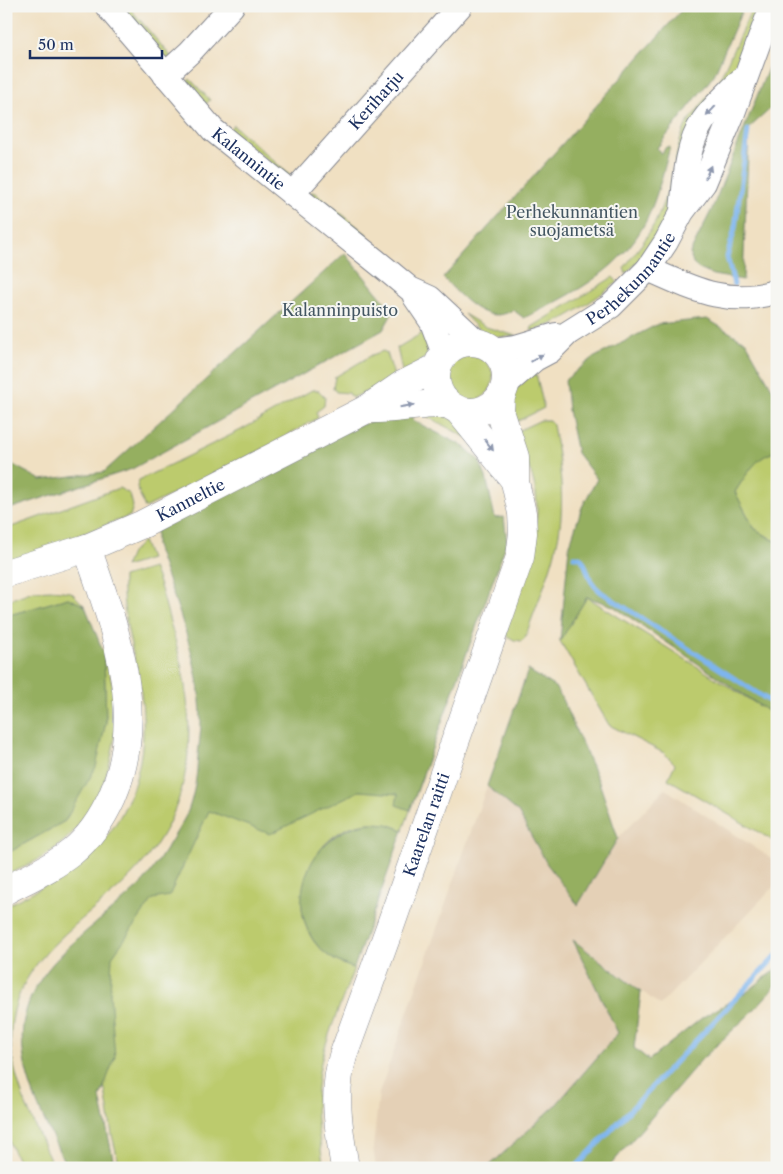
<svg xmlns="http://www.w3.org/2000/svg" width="783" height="1174" viewBox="0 0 783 1174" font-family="'Libre Caslon Text',serif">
	<rect width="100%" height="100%" fill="#f6f6f2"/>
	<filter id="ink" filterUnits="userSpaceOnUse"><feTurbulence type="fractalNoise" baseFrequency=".02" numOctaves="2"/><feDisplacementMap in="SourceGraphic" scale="10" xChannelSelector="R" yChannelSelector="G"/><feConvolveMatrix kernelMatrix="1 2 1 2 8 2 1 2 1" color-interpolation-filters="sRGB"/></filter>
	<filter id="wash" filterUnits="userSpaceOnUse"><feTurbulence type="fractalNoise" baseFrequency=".0096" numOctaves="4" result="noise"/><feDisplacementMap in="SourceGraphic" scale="20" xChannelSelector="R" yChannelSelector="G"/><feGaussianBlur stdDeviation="1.12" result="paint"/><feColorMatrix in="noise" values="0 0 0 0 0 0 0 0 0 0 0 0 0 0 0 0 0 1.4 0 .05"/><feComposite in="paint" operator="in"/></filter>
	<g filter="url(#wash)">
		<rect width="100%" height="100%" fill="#f0e0c2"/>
		<path fill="#e4d0b6" d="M487,786L518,812L547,864L578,905L618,838L665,789L777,862V883L660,1005L574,941L618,1033L555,1106L487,1168H376L373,1147L379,1093Z"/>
		<path fill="#bccb6d" stroke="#6c7d66" d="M121,6H128L173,59L166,60Z
			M753,6H761L733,74L676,192L665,222L646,252L626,274L624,268L644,241L656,221L670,185L680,140L686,125L719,81Z
			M190,79L210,100L205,105L186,83Z
			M233,125L292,177L291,179L228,130Z
			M311,192L316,193L369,236L337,220L311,196Z
			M613,277L618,282C592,300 563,324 531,331L532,327Z
			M464,314L486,327L516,336C487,339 484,335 464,314Z
			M429,329L431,339L426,357L403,375L397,348Z
			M383,351L387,353L395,379L352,398L349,393L336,392L333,388L335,377L372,355Z
			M447 378a23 23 0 1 1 46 0a23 23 0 1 1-46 0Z
			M532,370L537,377L544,408L510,425C510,395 511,393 532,370Z
			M312,390H318L325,397L324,406L316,412L318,418L250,456L145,508L137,487L139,480L241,430Z
			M431,410L456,421L471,440L424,415Z
			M541,420H549L553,425C560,463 566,505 557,543C551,573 535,608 525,638L521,641L514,640L504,634C519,587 546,533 534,483C530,466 520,449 513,433Z
			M777,452V540L775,541L754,528L735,492C745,477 756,454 777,452Z
			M119,488L130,494L133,506L130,516L6,562V529Z
			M143,541L150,559L125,567L131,553Z
			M153,568C161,585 165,604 170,622C201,724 201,817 114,892C72,929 21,961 12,1021C4,1069 35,1125 54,1168H21L6,1135V906C32,892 62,878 85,859C133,818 150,754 141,693C135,654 121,617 123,577Z
			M52,590L71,592L85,606L68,598L6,616V601L33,591Z
			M587,597L777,717V843L668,779L675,764L664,753L609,725L560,641Z
			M104,654C107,665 111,676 113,688C124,744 102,812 57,847C42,859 23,868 6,875V854L65,821L106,722Z
			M423,775L403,830C312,789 255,940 354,968C341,1006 320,1047 317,1088C314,1115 320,1142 324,1168H120L112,1135L96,1032L95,963L200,796L359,791Z"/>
		<path fill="#95af60" stroke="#586f5f" d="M685,6H744L714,75L657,148L661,154L666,147H670C663,173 657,199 645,223C620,271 570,296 524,318L513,310C486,327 461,296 443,278Z
			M777,46V103L749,128L743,280L713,275L699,269L693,264L690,253L712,209Z
			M345,253L393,312L383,330L132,469L6,510V461L41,480L104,472Z
			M707,319L746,342L777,397V452C757,454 745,477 735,492L754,528L774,541L777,540V714L775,716L613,606L587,597L560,641L569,547L582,507L597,479L577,453L568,410L565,380L593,358L658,324Z
			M409,411L414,421L463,446L479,460L486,477L495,518L504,517L507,542L410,810L396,805L398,794L359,791L270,834L209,811L169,896L153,899L112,957L110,994L115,1057L100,1097L115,1168H67C51,1133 30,1096 24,1059C9,971 92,934 144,881C152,872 184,822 188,811C195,792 197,774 198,755C199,744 201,732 201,721C201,661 175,602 156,546V531L342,430Z
			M68,598L85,606L104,654L106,722L96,767L65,821L6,854V616Z
			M528,670L555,687L561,697L599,782L618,838L578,905L547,864L518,812L487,786Z
			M370,823L387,824L403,830L354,968C273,945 292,833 370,823Z
			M573,940L641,992L634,1048L649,1060L703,1017L747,992L777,968V984L754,1010L701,1060L608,1168H487L555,1106L618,1033Z"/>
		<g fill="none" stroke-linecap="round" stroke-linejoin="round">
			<path stroke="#7eb5ee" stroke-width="5" d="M734,284L727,257L735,228L748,130
				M574,557H580C591,570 584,578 601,592L777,706
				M575,1168L777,955"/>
		</g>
	</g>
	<g filter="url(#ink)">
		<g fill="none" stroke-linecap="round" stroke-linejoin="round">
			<defs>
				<g id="minor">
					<path id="s1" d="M107,6L213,130L387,270L410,289L430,298L477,342"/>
					<path d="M165,75L190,52L232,6"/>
					<path id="s2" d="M292,194L460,6"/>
					<path d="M682,211C685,182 686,146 703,121C713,106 728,94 740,81"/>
					<path d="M648,269C691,288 729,308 777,291"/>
					<path d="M415,297L432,322L444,354"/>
					<path d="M494,350L516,347L556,335"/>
					<path id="s3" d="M506,384L535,359L550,351L568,333L611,306L648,269L666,242L682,212L704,183L731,118L772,6"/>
				</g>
				<g id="major">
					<circle cx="471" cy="377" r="35"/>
					<path d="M367,409C394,410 420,403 447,404"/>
					<path d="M459,411L513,478"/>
					<path id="s4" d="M6,573L87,548L143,524L367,409L402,385L436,368"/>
					<path id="s5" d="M345,1168C339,1130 332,1094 343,1056L390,927L520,557L523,533L522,513L515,482V457L500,411L501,395"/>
				</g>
				<path id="highway" d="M6,890C29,878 52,868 72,852C89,838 103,817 112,797C148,714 115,628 87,548"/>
			</defs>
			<use href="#minor" stroke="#868890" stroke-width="26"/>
			<use href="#major" stroke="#868890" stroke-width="29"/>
			<use href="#highway" stroke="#868890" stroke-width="29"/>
			<use href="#minor" stroke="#fff" stroke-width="24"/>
			<use href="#major" stroke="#fff" stroke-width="28"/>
			<use href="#highway" stroke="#fff" stroke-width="28"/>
		</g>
		<defs><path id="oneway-solid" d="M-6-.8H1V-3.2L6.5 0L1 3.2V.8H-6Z" transform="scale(1.25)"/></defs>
		<g fill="#8d97ae">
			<use href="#oneway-solid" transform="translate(711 111) rotate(133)"/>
			<use href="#oneway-solid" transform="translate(708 172) rotate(-67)"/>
			<use href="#oneway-solid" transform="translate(537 358) rotate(-31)"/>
			<use href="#oneway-solid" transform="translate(407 406) rotate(-10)"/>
			<use href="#oneway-solid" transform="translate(489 445) rotate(52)"/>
		</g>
	</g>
	<g text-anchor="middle" stroke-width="4" stroke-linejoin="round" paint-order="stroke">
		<g font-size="16" fill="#1b2f5e" stroke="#f6f6f2">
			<text dy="6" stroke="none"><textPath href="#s2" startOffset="126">Keriharju</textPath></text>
			<text dy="6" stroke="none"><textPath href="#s1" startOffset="209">Kalannintie</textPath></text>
			<text dy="6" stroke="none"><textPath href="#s3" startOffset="165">Perhekunnantie</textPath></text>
			<text dy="6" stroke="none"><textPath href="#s4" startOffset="199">Kanneltie</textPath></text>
			<text dy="6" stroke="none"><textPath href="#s5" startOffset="359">Kaarelan raitti</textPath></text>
		</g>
		<g font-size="16" fill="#435662" stroke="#f6f6f2">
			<text x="572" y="218">Perhekunnantien<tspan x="572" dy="18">suojametsä</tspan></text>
			<text x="340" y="316">Kalanninpuisto</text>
		</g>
	</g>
	<rect width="783" height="1174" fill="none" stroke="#f6f6f2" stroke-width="25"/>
	<path d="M30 50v8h132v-8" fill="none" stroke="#1b2f5e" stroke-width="2.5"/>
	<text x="38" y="50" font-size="15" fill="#1b2f5e" stroke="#f6f6f2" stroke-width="4" paint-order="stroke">50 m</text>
</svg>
